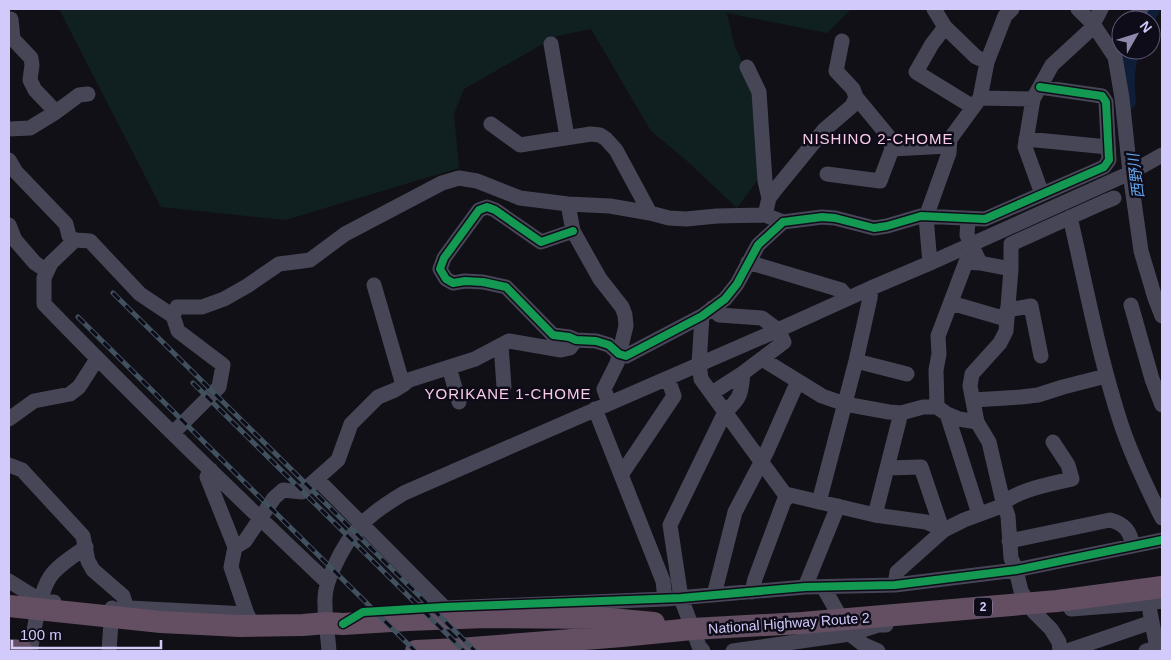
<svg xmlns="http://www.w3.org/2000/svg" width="1171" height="660" viewBox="0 0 1171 660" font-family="Arial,'Noto Sans JP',sans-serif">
	<rect width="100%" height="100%" fill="#111016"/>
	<path fill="#102021" d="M59,9H851L827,33L727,13L734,44L749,77L758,128L759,178L737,208L686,160L651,131L591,29L557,36L464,89L454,114L459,168L285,220L161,207Z"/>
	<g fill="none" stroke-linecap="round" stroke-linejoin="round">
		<path stroke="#0f1e38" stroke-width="18" d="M1143,20L1151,9
			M1127,101C1125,85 1125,66 1131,50"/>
		<path stroke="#474657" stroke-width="15" d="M934,9L945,27L976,57L987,62
			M1078,9L1093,24L1115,57L1122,98L1130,173L1141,251L1155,298L1162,316
			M11,19L13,39L31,58L32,65L30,80L35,90L56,112
			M1134,20L1141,9
			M945,27L932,44L916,72L973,107
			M551,44L567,137
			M747,67L759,92L765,181L769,198
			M856,97L889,137L892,149
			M980,98L1033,99
			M491,124L520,145L591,134L600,135L606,139L616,150L650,213
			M9,129L30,128L56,112L79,95L88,94
			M1026,139L1108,147
			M9,160L16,172L66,224L69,236L75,240
			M827,174L880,181L892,149L949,146
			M1042,194L1025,147L1033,99L1052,65L1090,30L1101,9
			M568,204L573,231L600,279L622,307L625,315L626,326L617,363L604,389L609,403
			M765,215L769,198L775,190L824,130L852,106L856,97L853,89L836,71L842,41
			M1070,217C1086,286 1099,357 1121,424C1132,457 1147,488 1162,518
			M968,219L967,235L980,263L1011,269
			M9,225L15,240L35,263L47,271
			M573,231L541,242L495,210L487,207L479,210L444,258L440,269L446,279L453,283L465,281L483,282L506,287L553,335L569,337L576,340L596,341L609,345L619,354L626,356L702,316L725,299L737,284L758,245L783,222L822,217L835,218L874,228L887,226L921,216L985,219L1104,167L1109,160L1106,102L1102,96L1040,87
			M748,262L841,290L848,298
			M930,263L926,217L949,153L950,139L980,98L987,62L1005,16L1012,9
			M374,285L403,385L409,380L475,359L509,341L561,350L570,348L576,340
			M951,303L1006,319
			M1131,305L1152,379L1162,405
			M1007,310L1031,306L1041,356
			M173,316L177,307H202L224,299L247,286L279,264L310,260L345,234L442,183L459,178L477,181L520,198L568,204L610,206L650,213L669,218L686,219L717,216L765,215L783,222
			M702,316L699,364L701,379L787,497
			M501,345L504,387
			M762,359L822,396L845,404L889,412L901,413L923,407H937L947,414L959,419L977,422
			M856,361L907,374
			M449,367L459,402
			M712,393L743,373L784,342L778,330L762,318L719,315L712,308
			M973,400L1021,397L1038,395L1063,387L1106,376
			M937,407L936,370L939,354L938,336L966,262L980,263
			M595,409L663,581L665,599
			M947,414L979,514
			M9,419L34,401L70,394L79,387L97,359
			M173,433L219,387L223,365L178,331L173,316L140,294L90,241L75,240L51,263L44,278V304C136,399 231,491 327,582
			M9,465L22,470L83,536L88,561L93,570L123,596L127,608
			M887,468L921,467L940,523L944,530
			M211,470L207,477L235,547L231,567L247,614L251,621
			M621,475L674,396L668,379
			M317,479L444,607
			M819,502L856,361L870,298L871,288
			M875,515L901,413
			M1009,541L1110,520C1125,524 1130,531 1133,546
			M235,547L245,541L274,498L283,490L302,492L338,460L351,424L378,397L395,390L403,385
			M9,581L41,601L54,602
			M895,585L897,572L944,530L964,520L999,507C1014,490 1051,484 1072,479L1068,465L1053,442
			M805,587L838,506
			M826,587V592L850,634L864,645L878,651
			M752,592L755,579L784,501L790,495L875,515L926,522L944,530
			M714,595L735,512L767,451L798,381
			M129,608L247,614
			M421,609L665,599L805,587L895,585L1016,570L1162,540
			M1071,609L1148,603L1162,601
			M30,651C35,629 38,596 50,577C57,566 75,555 86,547
			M109,651L112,608
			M329,651C328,636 325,620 325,605C324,591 328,580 334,567C351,529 369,514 404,493L778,330L871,288L930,263L1130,173L1162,155
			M703,651L699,646L681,598L670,525L725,412C741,398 741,394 743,373
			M733,651L850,634L878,625H886
			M1060,651L1059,642L1051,629L1034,612L1021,591L1016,570L1011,558L1008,516L1003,502L989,442L977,422L970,386L972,374L1000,343L1006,331L1011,269V244L1104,202L1114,198
			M1067,651L1152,622
			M1146,651L1157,648L1150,612"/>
		<path stroke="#634e62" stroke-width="22" d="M9,606L161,622L240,626L303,625L327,623L343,624L408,620L486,617L600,618L654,623
			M9,650L22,651
			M416,651L459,649L622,636L692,629L802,623L1057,601L1162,587"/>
		<defs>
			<path id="rail" d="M113,293L475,651
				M78,317L415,651
				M193,383L464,651"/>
		</defs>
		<use href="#rail" stroke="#41515e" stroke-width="5"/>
		<use href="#rail" stroke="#0f0c1a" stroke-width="3" stroke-dasharray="9" stroke-linecap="butt"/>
		<defs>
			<path id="cycleway" d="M573,231L541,242L495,210L487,207L479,210L444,258L440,269L446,279L453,283L465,281L483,282L506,287L553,335L569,337L576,340L596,341L609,345L619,354L626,356L702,316L725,299L737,284L758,245L783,222L822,217L835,218L874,228L887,226L921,216L985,219L1104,167L1109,160L1106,102L1102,96L1040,87
				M343,624L363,612L444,607L681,598L805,587L895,585L1016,570L1162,540"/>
		</defs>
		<use href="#cycleway" stroke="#0f0c1a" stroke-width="11"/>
		<use href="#cycleway" stroke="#139951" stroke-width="8"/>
	</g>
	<g text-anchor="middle" stroke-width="5" stroke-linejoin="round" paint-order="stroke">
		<rect fill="#0f0c1a" stroke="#9891b7" stroke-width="1" x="974" y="597.5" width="18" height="19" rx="4"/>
		<g font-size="12" font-weight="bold" fill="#d2cafa">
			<text x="983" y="611">2</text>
		</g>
		<g font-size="14" fill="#d2cafa" stroke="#0f0c1a">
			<text transform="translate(789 623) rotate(-4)" y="5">National Highway Route 2</text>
		</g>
		<g font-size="15" letter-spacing="1" fill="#facce7" stroke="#0f0c1a">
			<text x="878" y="144">NISHINO 2-CHOME</text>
			<text x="508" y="399">YORIKANE 1-CHOME</text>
		</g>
		<g font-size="15" font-style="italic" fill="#62a8f0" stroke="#0f0c1a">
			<text transform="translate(1136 176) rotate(-97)" y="5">西野川</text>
		</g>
	</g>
	<rect width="1171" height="660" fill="none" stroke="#d2cafa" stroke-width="20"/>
	<g transform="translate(1136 35) rotate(51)"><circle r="24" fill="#0f0c1a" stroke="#5d5874"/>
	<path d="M0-4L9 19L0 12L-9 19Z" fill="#8e89aa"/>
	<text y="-8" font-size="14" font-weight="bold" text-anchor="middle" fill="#d2cafa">N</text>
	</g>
	<path d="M12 640v8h149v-8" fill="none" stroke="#d2cafa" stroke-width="2.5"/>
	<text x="20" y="640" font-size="15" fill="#d2cafa" stroke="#0f0c1a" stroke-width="4" paint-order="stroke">100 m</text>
</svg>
